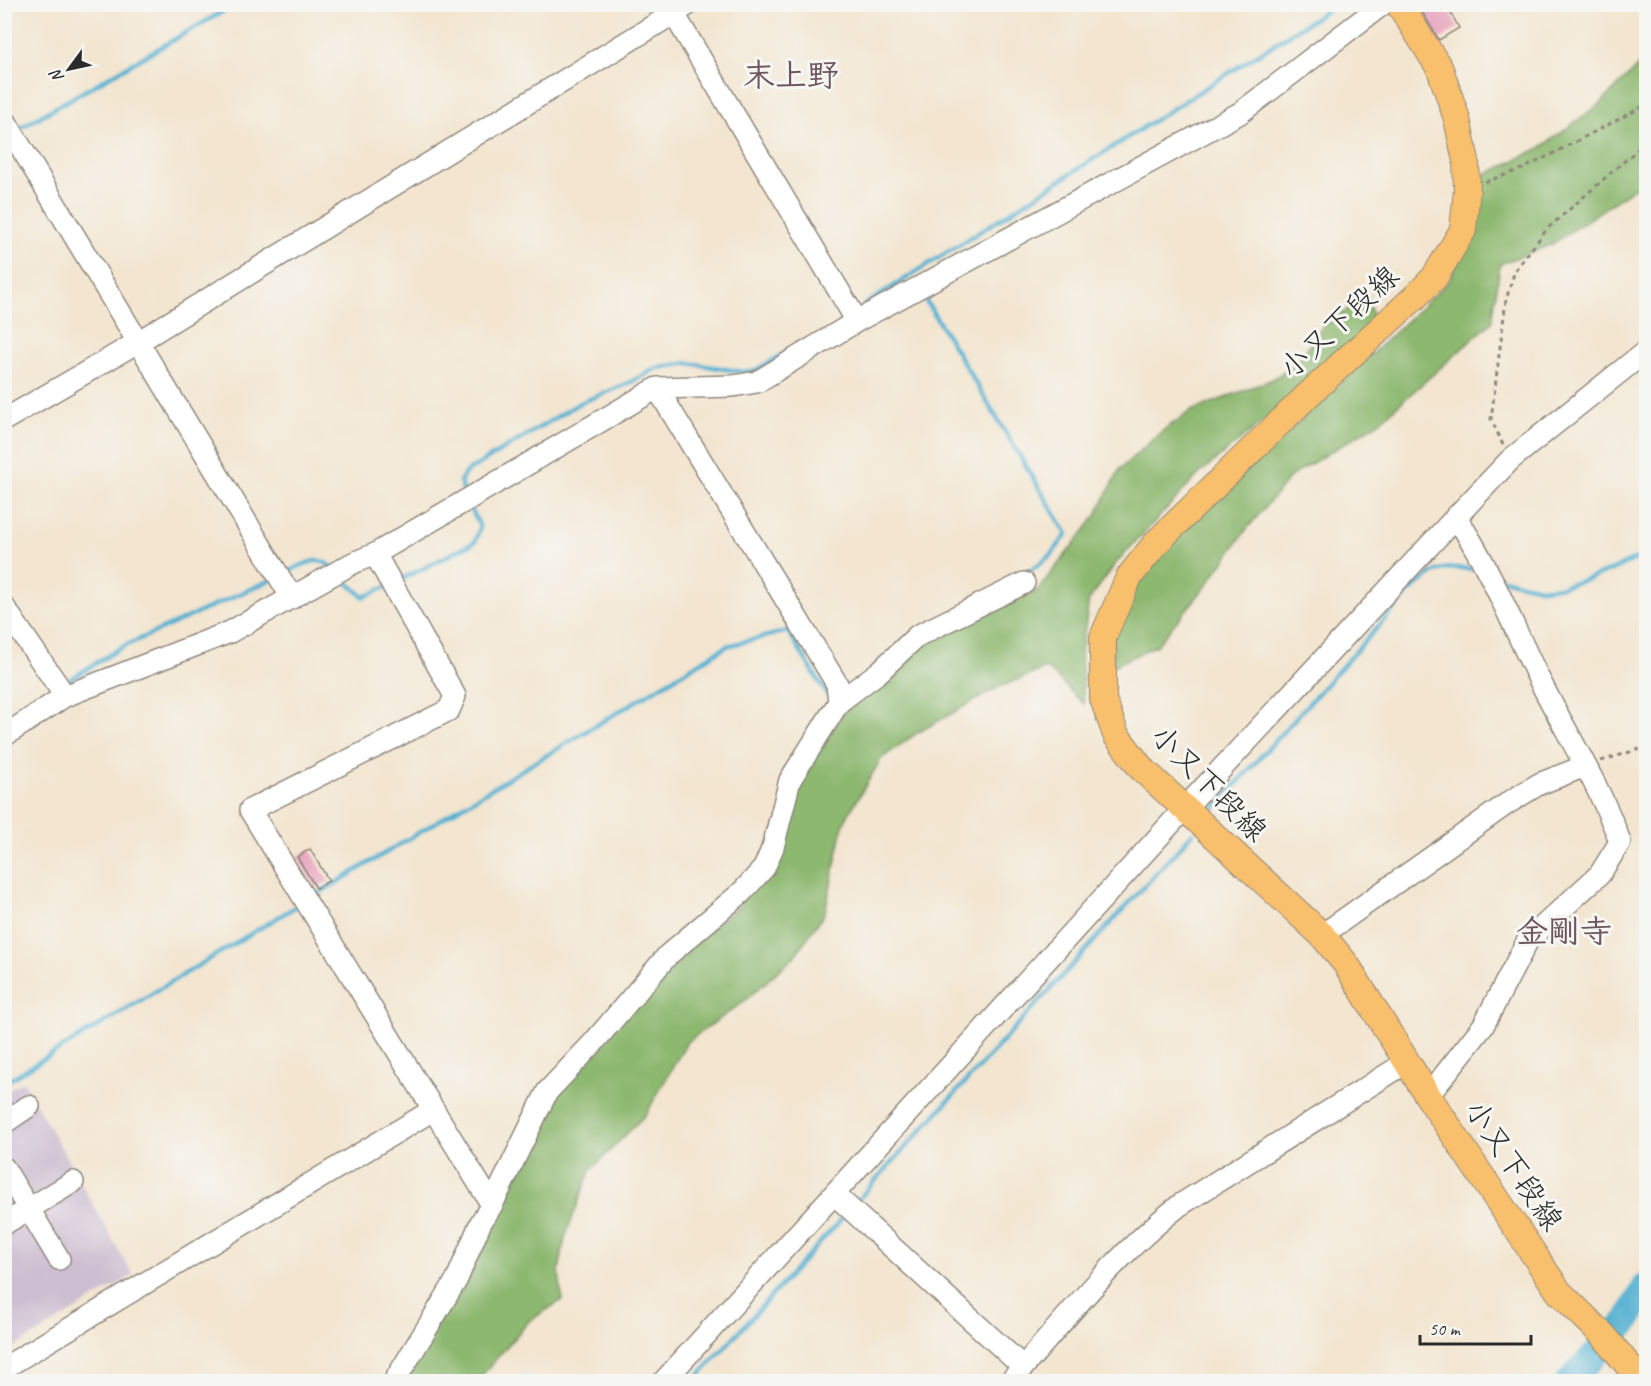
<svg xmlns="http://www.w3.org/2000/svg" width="1651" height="1386" viewBox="0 0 1651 1386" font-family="Caveat,'Klee One',sans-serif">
	<rect width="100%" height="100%" fill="#f6f6f2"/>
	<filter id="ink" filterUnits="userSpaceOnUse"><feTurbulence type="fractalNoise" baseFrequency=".0167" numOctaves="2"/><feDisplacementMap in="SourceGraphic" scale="12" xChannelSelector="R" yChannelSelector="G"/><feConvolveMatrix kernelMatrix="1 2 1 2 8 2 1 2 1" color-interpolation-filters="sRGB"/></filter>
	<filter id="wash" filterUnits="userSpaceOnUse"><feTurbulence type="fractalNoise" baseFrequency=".008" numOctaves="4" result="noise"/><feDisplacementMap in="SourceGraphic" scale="24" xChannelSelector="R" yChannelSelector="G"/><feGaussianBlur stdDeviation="1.35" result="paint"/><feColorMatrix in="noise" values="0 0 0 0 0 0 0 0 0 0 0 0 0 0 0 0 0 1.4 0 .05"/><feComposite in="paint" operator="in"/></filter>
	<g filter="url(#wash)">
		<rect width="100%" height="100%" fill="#f3e5cf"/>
		<path fill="#cebed1" d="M23,1081L133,1275L5,1353V1092Z"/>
		<path fill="#8db86f" stroke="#5c724d" stroke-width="1.5" d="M1646,58V180L1552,244L1500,264L1492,322L1378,423L1291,476L1246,530L1207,585L1157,645L1113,666L1112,632L1127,599L1159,554L1449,281L1471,226L1476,179L1540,148L1601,103Z
			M1368,296L1375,329L1199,474L1117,562L1089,600L1081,654L1084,704L1047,668L997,688L917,733L881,759L844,822L825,912L822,917L793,958L742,1003L687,1042L646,1114L590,1171L565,1238L559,1271L562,1300L529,1321L477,1381L402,1382L476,1259L543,1124L556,1093L677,955L739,906L791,796L850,702L923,640L1037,591L1095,517L1120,469L1162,431L1191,411L1273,379L1298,361L1323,326Z"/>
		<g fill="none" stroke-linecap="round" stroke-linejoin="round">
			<path stroke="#54b1d2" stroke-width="4.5" d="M20,128L236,4
				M926,301L1067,534L1051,555L1023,576
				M866,304L1337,4
				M465,494L460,481L466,472L580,403L627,384L657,368L689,363L743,372L756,370L792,349
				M285,573C302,566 319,552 333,569
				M341,577L364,597L386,587
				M1498,578C1513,581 1529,587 1544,588C1570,589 1624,566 1646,553
				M396,582L475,542L480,527L469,504
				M63,684L120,648L275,578
				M4,721L53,690
				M1210,813L1410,591C1433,571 1439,565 1470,569
				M316,895L727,646L788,631L828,696
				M4,1083L295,907
				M853,1205L1193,833
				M693,1382L846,1214"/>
			<path stroke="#54b1d2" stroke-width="27" d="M1569,1382L1628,1320L1646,1286"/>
		</g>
		<g id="blocks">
			<path fill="#e9a4be" d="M1431,4H1446L1459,28L1439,40L1421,10Z
				M310,849L329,881L316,888L297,857Z"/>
		</g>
	</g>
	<g filter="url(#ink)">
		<use href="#blocks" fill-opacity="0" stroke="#8f887d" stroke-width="1.5"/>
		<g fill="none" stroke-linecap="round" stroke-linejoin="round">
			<defs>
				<path id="minor" d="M668,4L857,321
					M4,119L292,598
					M4,420L138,342L689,4
					M375,554L455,696L449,710L250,810L492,1205L481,1222L457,1279L394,1382
					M4,607L65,696
					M839,702L879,672L917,636L1024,583
					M4,736L65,696L230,632L353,563L375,554L657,388L733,386L757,382L857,321L1240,113L1383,4
					M1322,935L1508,803L1539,784L1585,766
					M1428,1096L1483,1026L1528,940L1600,874L1620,842C1600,786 1568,736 1541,683C1513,627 1491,569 1456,517
					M4,1123L29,1106
					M4,1168L59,1259
					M834,1194L1023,1367
					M492,1205L547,1092L594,1042L668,955L742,892L764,868L773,847L790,780L839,702L837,684L657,388
					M4,1224L73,1182
					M4,1368L433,1110
					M663,1382L1184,809L1456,517L1510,460L1646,351
					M1010,1382C1064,1321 1115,1255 1180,1205L1407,1062"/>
				<path id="major" d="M1399,4L1440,69L1457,119L1466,161L1467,189L1463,230L1434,278L1415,297L1309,394L1157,542L1129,577L1103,637V699L1116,735L1141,768L1322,935L1346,964L1428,1096L1559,1292L1604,1336L1642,1382"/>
			</defs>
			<use href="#minor" stroke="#8f887d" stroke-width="24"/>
			<use href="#major" stroke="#8f887d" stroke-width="28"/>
			<path stroke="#8f887d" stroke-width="3" stroke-dasharray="4.5 4.5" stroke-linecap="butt" d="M1485,182L1525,168L1646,105
				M1503,445L1491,419L1506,300L1515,270L1547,229L1646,142
				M1601,761L1646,747"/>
			<use href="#minor" stroke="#fff" stroke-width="21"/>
			<use href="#major" stroke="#f8bf6c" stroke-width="26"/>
		</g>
	</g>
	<g text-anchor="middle" stroke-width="6" stroke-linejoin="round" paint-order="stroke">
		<g font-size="30" fill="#2b2b2b" stroke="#f6f6f2">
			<text transform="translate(1339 322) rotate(-43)" y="10">小又下段線</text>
			<text transform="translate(1209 783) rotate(45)" y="10">小又下段線</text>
			<text transform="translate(1514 1165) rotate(56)" y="10">小又下段線</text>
		</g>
		<g font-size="32" font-weight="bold" fill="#6e555e" stroke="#f6f6f2">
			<text x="791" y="86">末上野</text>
			<text x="1564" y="942">金剛寺</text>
		</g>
	</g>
	<rect width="1651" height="1386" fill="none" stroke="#f6f6f2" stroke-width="24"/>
	<g transform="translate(69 69) rotate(237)" stroke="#f6f6f2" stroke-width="4.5" paint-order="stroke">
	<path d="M0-4.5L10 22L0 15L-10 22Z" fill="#2b2b2b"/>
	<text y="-9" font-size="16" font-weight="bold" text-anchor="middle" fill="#2b2b2b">N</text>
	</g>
	<path d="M1420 1335v9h111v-9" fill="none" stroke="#2b2b2b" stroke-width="3"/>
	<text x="1429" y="1335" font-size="18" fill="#2b2b2b" stroke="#f6f6f2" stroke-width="4.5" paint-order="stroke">50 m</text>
</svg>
